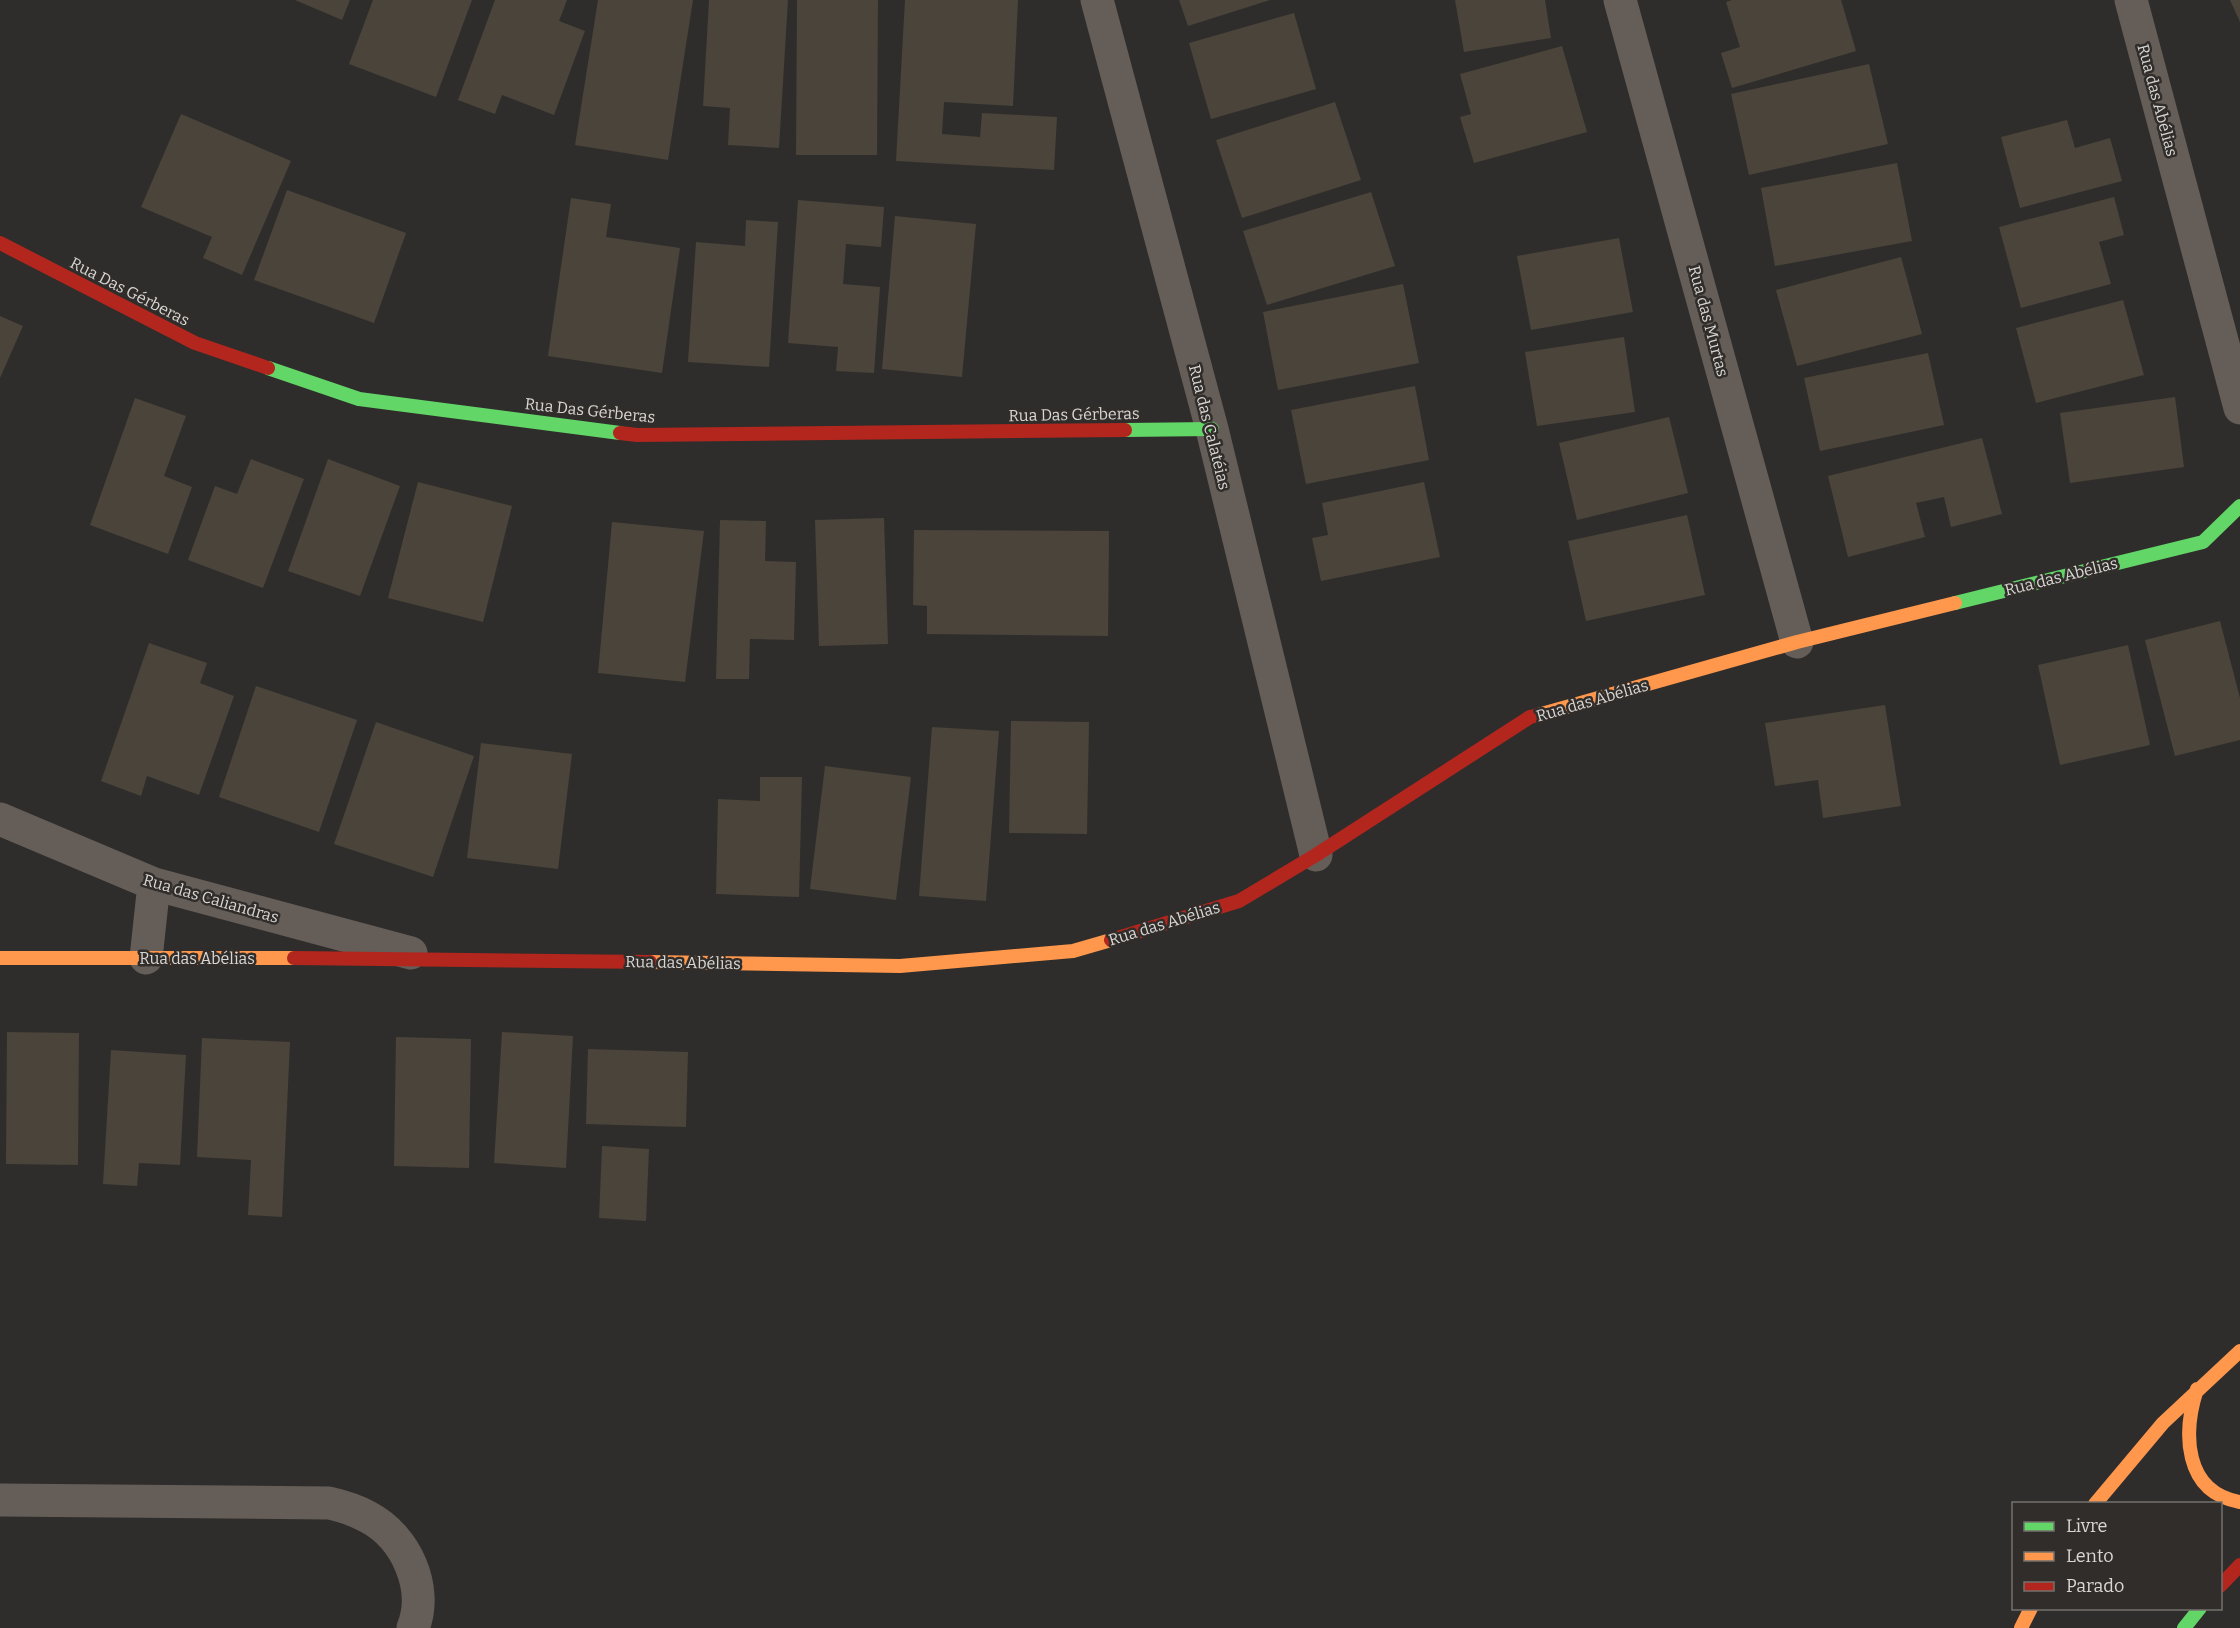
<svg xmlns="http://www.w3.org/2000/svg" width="2240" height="1628" viewBox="0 0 2240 1628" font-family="Bitter,serif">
	<rect width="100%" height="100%" fill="#2f2d2b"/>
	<path fill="#4a443a" d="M295,0H350L342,20Z
		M373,0H472L436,97L349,64Z
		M495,0H567L559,21L585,31L554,115L502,95L495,114L458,100Z
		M598,0H693L668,160L575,145Z
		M709,0H788L779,148L728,145L730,108L703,106Z
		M797,0H878L877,155H796Z
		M905,0H1018L1013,106L944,102L942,134L980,137L982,113L1057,117L1054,170L896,161Z
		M1179,0H1270L1188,26Z
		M1455,0H1545L1551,38L1464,52Z
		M1732,0H1841L1856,51L1732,88L1721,53L1740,47L1726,2Z
		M2230,0H2240V22Z
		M1294,13L1316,89L1211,119L1189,43Z
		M1562,46L1587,132L1474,163L1460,117L1471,114L1460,74Z
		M1869,64L1888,144L1749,175L1731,94Z
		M1335,102L1361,180L1242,218L1216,140Z
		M181,114L291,161L242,275L203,258L212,237L141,207Z
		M2067,120L2075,148L2110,138L2122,181L2020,208L2001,137Z
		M1897,163L1912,241L1775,266L1761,188Z
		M287,190L406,233L374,323L254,280Z
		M1371,192L1395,266L1267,305L1243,231Z
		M2114,197L2124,235L2099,242L2111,284L2021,308L1999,227Z
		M571,198L611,204L606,237L680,248L662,373L548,356Z
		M798,200L884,207L881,247L846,244L843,284L880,287L874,373L836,371L838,347L788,343Z
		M895,216L976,224L962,377L882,369Z
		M746,220L778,222L769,367L688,362L696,242L745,246Z
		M1619,238L1633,312L1531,330L1517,256Z
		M1901,257L1922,334L1797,366L1776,290Z
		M1403,284L1419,363L1278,390L1263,312Z
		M2123,300L2144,375L2036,403L2016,328Z
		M0,316L23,326L0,378Z
		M1624,337L1635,412L1537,426L1525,352Z
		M1928,353L1944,425L1820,451L1804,378Z
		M1415,386L1429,460L1306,484L1291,410Z
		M2175,397L2184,467L2070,483L2060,413Z
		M135,398L186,416L164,476L192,487L168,554L90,525Z
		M1669,417L1688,493L1577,520L1559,443Z
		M1982,438L2002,514L1951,527L1944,497L1916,503L1925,537L1848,557L1828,476Z
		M251,459L304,479L263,588L188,560L215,486L237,494Z
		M328,459L400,486L360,596L288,571Z
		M418,482L512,506L483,622L388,598Z
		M1424,482L1440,557L1321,581L1312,538L1328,535L1322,503Z
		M1687,515L1705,595L1586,621L1568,541Z
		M884,518L888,644L819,646L815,520Z
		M720,520L766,521L765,561L796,562L794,640L750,639L749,679H716Z
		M612,522L704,531L685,682L598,673Z
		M914,530L1109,531L1108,636L927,634V606L913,605Z
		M2220,621L2240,698V740L2175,756L2145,640Z
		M149,643L207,663L200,683L234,696L199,795L147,776L141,796L101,781Z
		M2128,645L2150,745L2060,765L2038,665Z
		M256,686L357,720L319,832L219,797Z
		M1885,705L1901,806L1823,818L1818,780L1775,786L1765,723Z
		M1011,721L1089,722L1087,834L1009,833Z
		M376,722L474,756L433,877L334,844Z
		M932,727L999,731L986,901L919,896Z
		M481,743L572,754L558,869L467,858Z
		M825,766L911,777L896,900L810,889Z
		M760,777H802L799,897L716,894L718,799L760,801Z
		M7,1032L79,1033L78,1165L6,1164Z
		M502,1032L573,1036L566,1168L494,1163Z
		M396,1037L471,1039L469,1168L394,1166Z
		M202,1038L290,1042L282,1217L248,1215L251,1160L197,1157Z
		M588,1049L688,1052L686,1127L586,1124Z
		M111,1050L186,1055L180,1165L139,1163L137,1186L103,1184Z
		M602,1146L649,1149L646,1221L599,1218Z"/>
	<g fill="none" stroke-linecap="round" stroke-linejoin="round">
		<path stroke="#655e58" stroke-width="33" d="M1097,0L1212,429L1316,855
			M1620,0L1797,642
			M2131,0L2240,408
			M0,819L154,884L411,953
			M146,958L154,884
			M0,1500L329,1503C342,1506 356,1510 368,1517C406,1537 429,1588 413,1628"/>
		<path stroke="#63d668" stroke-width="14" d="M268,368L359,399L620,433
			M1125,430L1212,429
			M1955,603L2203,542L2240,506
			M2184,1628L2200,1608"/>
		<path stroke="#ff974d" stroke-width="14" d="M1538,715L1797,642L1955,603
			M0,958H294
			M650,962L900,966L1073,951L1111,940
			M2197,1389C2183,1432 2183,1492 2240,1502
			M2095,1504L2163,1423L2240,1351
			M2021,1628L2031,1608"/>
		<path stroke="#b3261e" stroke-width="14" d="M0,243L195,343L268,368
			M620,433L637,435L1125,430
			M1111,940L1239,901L1316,855L1530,717L1538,715
			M294,958L650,962
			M2220,1586L2240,1565"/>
	</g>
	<g text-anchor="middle" stroke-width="5" stroke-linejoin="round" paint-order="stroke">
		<g font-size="16" fill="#d9d7d5" stroke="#302d2a">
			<text transform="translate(2158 100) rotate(75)" y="6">Rua das Abélias</text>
			<text transform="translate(130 291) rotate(27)" y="6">Rua Das Gérberas</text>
			<text transform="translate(1709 321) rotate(75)" y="6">Rua das Murtas</text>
			<text transform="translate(590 410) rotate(6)" y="6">Rua Das Gérberas</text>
			<text transform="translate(1074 414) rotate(-1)" y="6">Rua Das Gérberas</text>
			<text transform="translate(1210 427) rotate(76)" y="6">Rua das Calatéias</text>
			<text transform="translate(2061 576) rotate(-14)" y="6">Rua das Abélias</text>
			<text transform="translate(1592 700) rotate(-16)" y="6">Rua das Abélias</text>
			<text transform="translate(211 898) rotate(16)" y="6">Rua das Caliandras</text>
			<text transform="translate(1164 923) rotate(-17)" y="6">Rua das Abélias</text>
			<text x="197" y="964">Rua das Abélias</text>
			<text transform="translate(683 962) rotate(1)" y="6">Rua das Abélias</text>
		</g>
	</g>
	<rect x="2012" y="1502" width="210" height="108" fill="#302d2a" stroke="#74716e" stroke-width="1.5"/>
	<rect x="2024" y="1522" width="30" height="9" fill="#63d668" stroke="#74716e" stroke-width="1.5"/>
	<text x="2066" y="1532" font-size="18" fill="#d9d7d5">Livre</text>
	<rect x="2024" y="1552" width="30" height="9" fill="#ff974d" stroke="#74716e" stroke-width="1.5"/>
	<text x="2066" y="1562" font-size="18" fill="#d9d7d5">Lento</text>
	<rect x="2024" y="1582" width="30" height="9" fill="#b3261e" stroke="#74716e" stroke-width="1.5"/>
	<text x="2066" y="1592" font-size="18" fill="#d9d7d5">Parado</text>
</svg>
